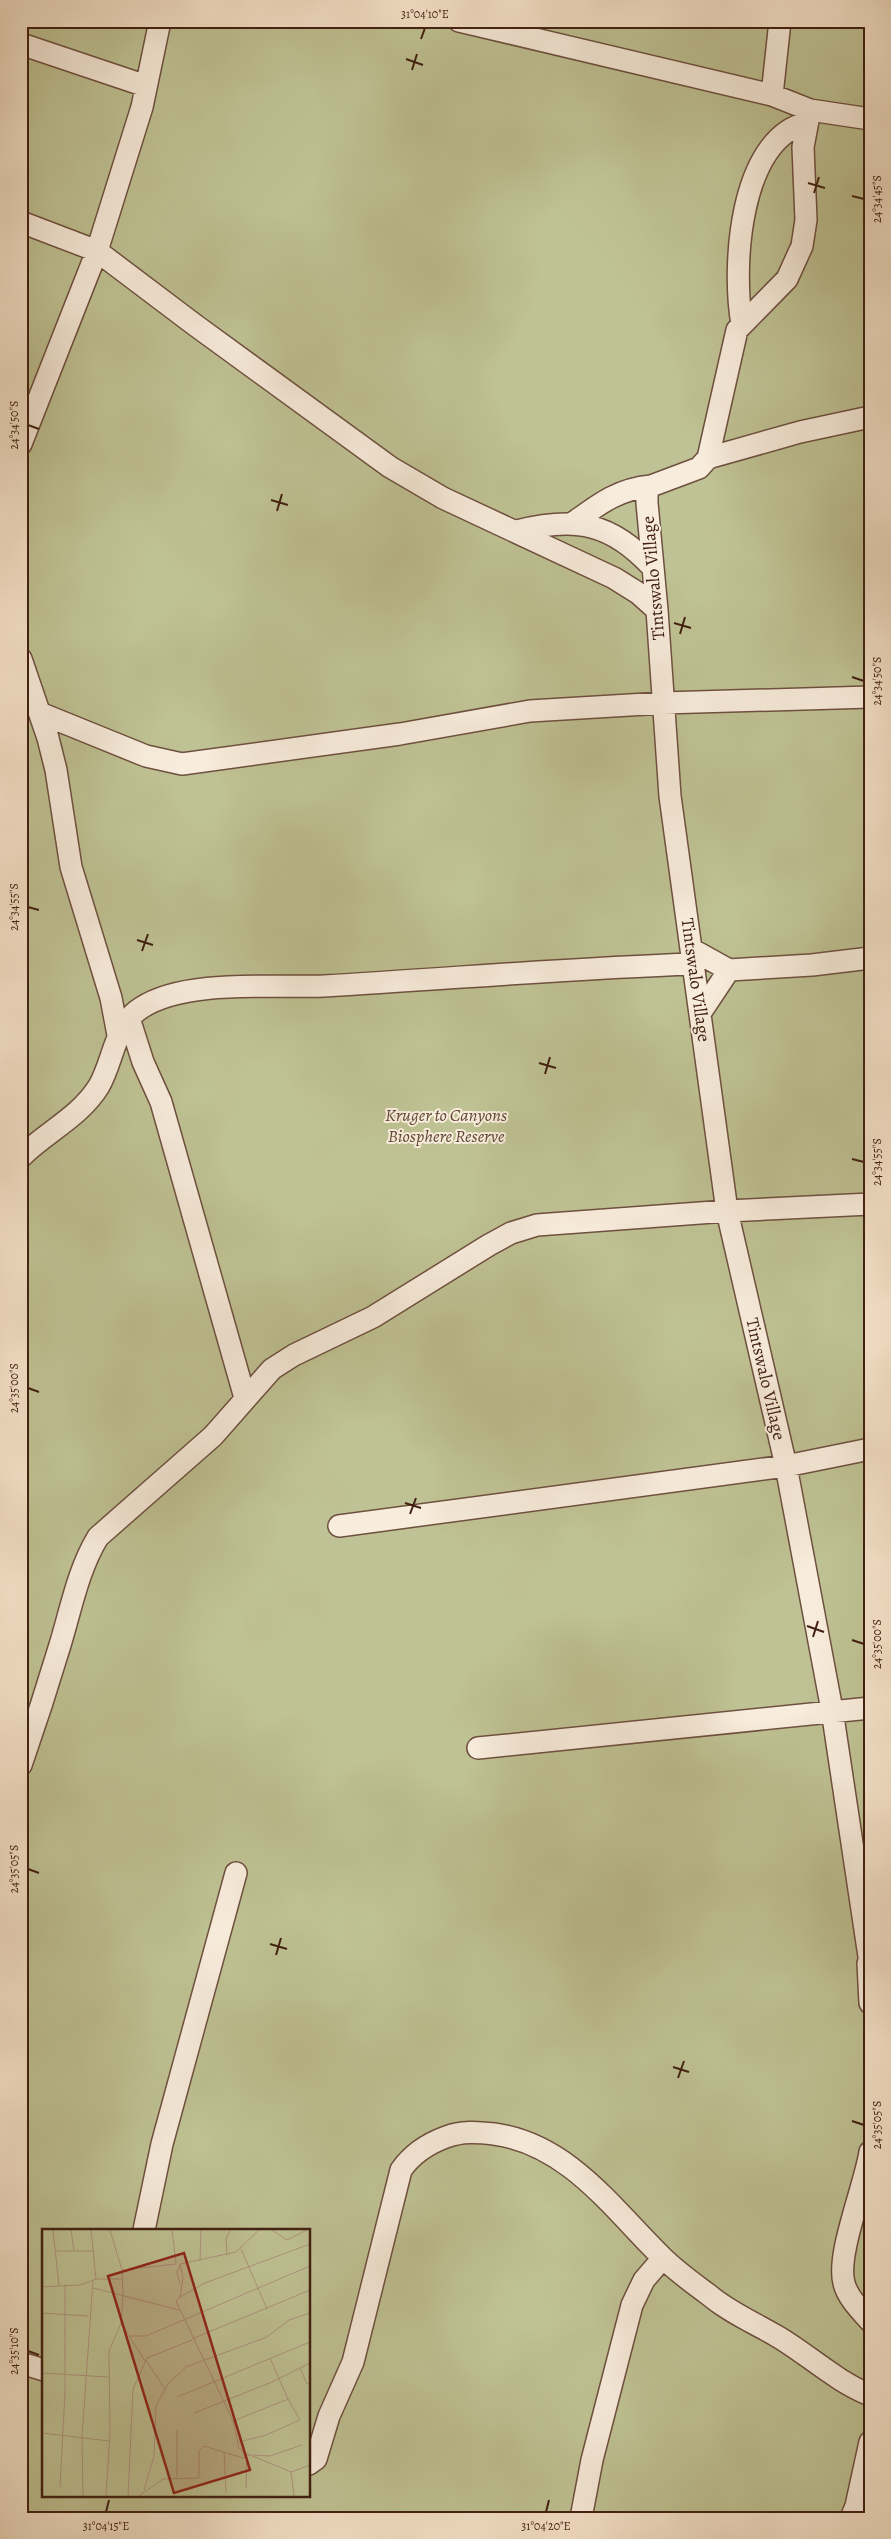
<svg xmlns="http://www.w3.org/2000/svg" width="891" height="2539" viewBox="0 0 891 2539" font-family="Alegreya,serif">
	<rect width="100%" height="100%" fill="#f5e2c9"/>
	<filter id="stains"><feTurbulence type="fractalNoise" baseFrequency=".004" numOctaves="4"/><feColorMatrix values="0 0 0 0 .2 0 0 0 0 .09 0 0 0 0 .02 0 0 0 .5 -.17"/></filter>
	<radialGradient id="worn" r=".72"><stop offset=".6" stop-color="#630" stop-opacity="0"/><stop offset="1" stop-color="#630" stop-opacity=".3"/></radialGradient>
	<path fill="#bfc294" stroke="#807152" fill-rule="evenodd" d="M21,21H870V2518H21ZM44,2230H309V2495H44Z"/>
	<g fill="none" stroke-linecap="round" stroke-linejoin="round">
		<defs>
			<path id="minor" d="M459,21L772,95
				M780,21L772,95L810,110
				M21,44L146,86
				M870,119L810,110L803,147L806,220L802,246L787,279L737,330L708,458L699,468L651,486L647,493V503L657,610L670,796L727,1211L786,1466L832,1710L870,1963
				M21,222L97,251L195,325L390,467L443,498L614,578L638,593L657,610
				M742,324C732,268 739,140 806,123
				M21,444L97,251L142,107L160,21
				M708,458L800,432L870,417
				M573,523C599,504 618,489 651,486
				M517,531C576,516 612,523 653,568
				M21,659L48,738L56,770L71,867L111,998L118,1035
				M40,713L146,756L182,764L400,734L530,711L663,703L870,697
				M693,950L729,970L812,965L870,958
				M701,1012L729,970
				M129,1018L143,1062L161,1102L245,1398
				M21,1157C46,1132 80,1117 99,1086C114,1060 114,1025 141,1008C185,979 271,988 324,986C447,979 571,968 694,964
				M339,1526L786,1466L870,1449
				M478,1748L870,1708
				M21,1765C35,1725 48,1685 60,1645C71,1609 78,1570 98,1537L213,1436L272,1369L294,1355L373,1317L489,1245L511,1233L537,1225L727,1211L870,1204
				M868,1963L870,2003
				M870,2152C865,2185 836,2255 844,2283C847,2297 861,2311 870,2321
				M144,2230L162,2144L236,1873
				M21,2363L44,2370
				M309,2464L316,2459L329,2416L353,2362L401,2170C412,2154 427,2144 446,2137C462,2131 477,2132 494,2134C568,2144 612,2208 662,2257C676,2271 693,2283 709,2295C730,2313 757,2324 780,2338C811,2357 836,2381 870,2395
				M581,2518L592,2460L632,2305L644,2280L663,2258
				M851,2518L856,2506L870,2442"/>
		</defs>
		<use href="#minor" stroke="#6e503f" stroke-width="24"/>
		<use href="#minor" stroke="#f8ecdc" stroke-width="21"/>
	</g>
	<path fill="none" stroke="#412011" stroke-width="2" d="M421,39L425,28M406,59L423,65M412,70L417,54M808,183L825,188M814,193L819,177M852,196L864,199M28,425L39,429M271,500L288,505M277,511L282,494M674,623L691,628M680,634L685,617M852,677L864,681M28,907L39,910M137,940L153,945M142,951L148,934M539,1063L556,1068M545,1074L550,1057M852,1159L864,1162M28,1388L39,1392M405,1503L421,1508M410,1514L416,1498M807,1626L824,1632M813,1637L818,1621M852,1640L864,1644M28,1869L39,1873M270,1944L287,1949M276,1955L281,1938M673,2067L689,2072M678,2078L684,2061M852,2121L864,2125M28,2351L39,2355M106,2512L109,2500M546,2512L549,2500"/>
	<g text-anchor="middle" stroke-width="4" stroke-linejoin="round" paint-order="stroke">
		<g font-size="18" fill="#412011" stroke="#f8ecdc">
			<text transform="translate(653 578) rotate(-95)" y="6">Tintswalo Village</text>
			<text transform="translate(696 980) rotate(82)" y="6">Tintswalo Village</text>
			<text transform="translate(766 1379) rotate(77)" y="6">Tintswalo Village</text>
		</g>
		<g font-size="18" font-style="italic" fill="#604832" stroke="#f8ecdc">
			<text x="446" y="1121">Kruger to Canyons<tspan x="446" dy="21">Biosphere Reserve</tspan></text>
		</g>
	</g>
	<g transform="translate(42 2229)">
		<rect width="268" height="268" fill="#f5e2c9"/>
		<path d="M0,1H267V267H0Z" fill="#bfc294"/>
		<path fill="none" stroke="#ad947f" stroke-width="1" d="M29,1L32,22M49,1L54,50M130,1L134,34M217,1L194,23L138,35L141,49L138,68L134,72L191,192L246,170L228,129M230,1L245,11L265,1M199,20L225,80M14,22H51M185,26L184,10L188,1M158,32L159,1M80,41L134,35M138,55L135,43L138,36M17,57L38,56L54,50H81M0,58L17,57L11,1M51,59L137,81M138,68L163,54L268,15M0,84L46,87M79,94L103,132M88,107H104L268,37M150,110L268,61M0,115V58M104,131L123,160M258,139L265,155L268,154M0,144L66,148M135,168L268,113M152,184L230,153L268,134M191,192L197,219L201,223L249,243L268,236M0,204L67,212M197,213L224,206L258,191L246,170M182,223L184,264M211,226L228,227L260,216M249,243L252,267M135,248V201M18,258L23,164V55M204,259L205,229M102,261L112,227L114,177L126,155L144,138L225,108L247,91L268,84M41,267L40,208L51,52M64,267L68,204L67,122L79,94L81,66L80,41L68,1M86,267L91,160L105,129L150,111M97,267L121,250L157,249V222L162,217L201,229L207,226"/>
		<path fill="#8f2418" fill-opacity="0.15" stroke="#8f2418" stroke-width="2.5" d="M142,24L208,241L132,264L66,47Z"/>
		<rect width="268" height="268" fill="none" stroke="#412011" stroke-width="2.5"/>
	</g>
	<rect width="891" height="2539" fill="none" stroke="#f5e2c9" stroke-width="55"/>
	<rect x="28" y="28" width="836" height="2484" fill="none" stroke="#412011" stroke-width="2"/>
	<g font-size="12" text-anchor="middle" fill="#412011">
		<text x="425" y="18">31°04'10"E</text>
		<text transform="translate(877 199) rotate(-90)" y="4">24°34'45"S</text>
		<text transform="translate(14 425) rotate(-90)" y="4">24°34'50"S</text>
		<text transform="translate(877 681) rotate(-90)" y="4">24°34'50"S</text>
		<text transform="translate(14 907) rotate(-90)" y="4">24°34'55"S</text>
		<text transform="translate(877 1162) rotate(-90)" y="4">24°34'55"S</text>
		<text transform="translate(14 1388) rotate(-90)" y="4">24°35'00"S</text>
		<text transform="translate(877 1644) rotate(-90)" y="4">24°35'00"S</text>
		<text transform="translate(14 1869) rotate(-90)" y="4">24°35'05"S</text>
		<text transform="translate(877 2125) rotate(-90)" y="4">24°35'05"S</text>
		<text transform="translate(14 2351) rotate(-90)" y="4">24°35'10"S</text>
		<text x="106" y="2530">31°04'15"E</text>
		<text x="546" y="2530">31°04'20"E</text>
	</g>
	<rect width="100%" height="100%" filter="url(#stains)"/>
	<rect width="100%" height="100%" fill="url(#worn)"/>
</svg>
